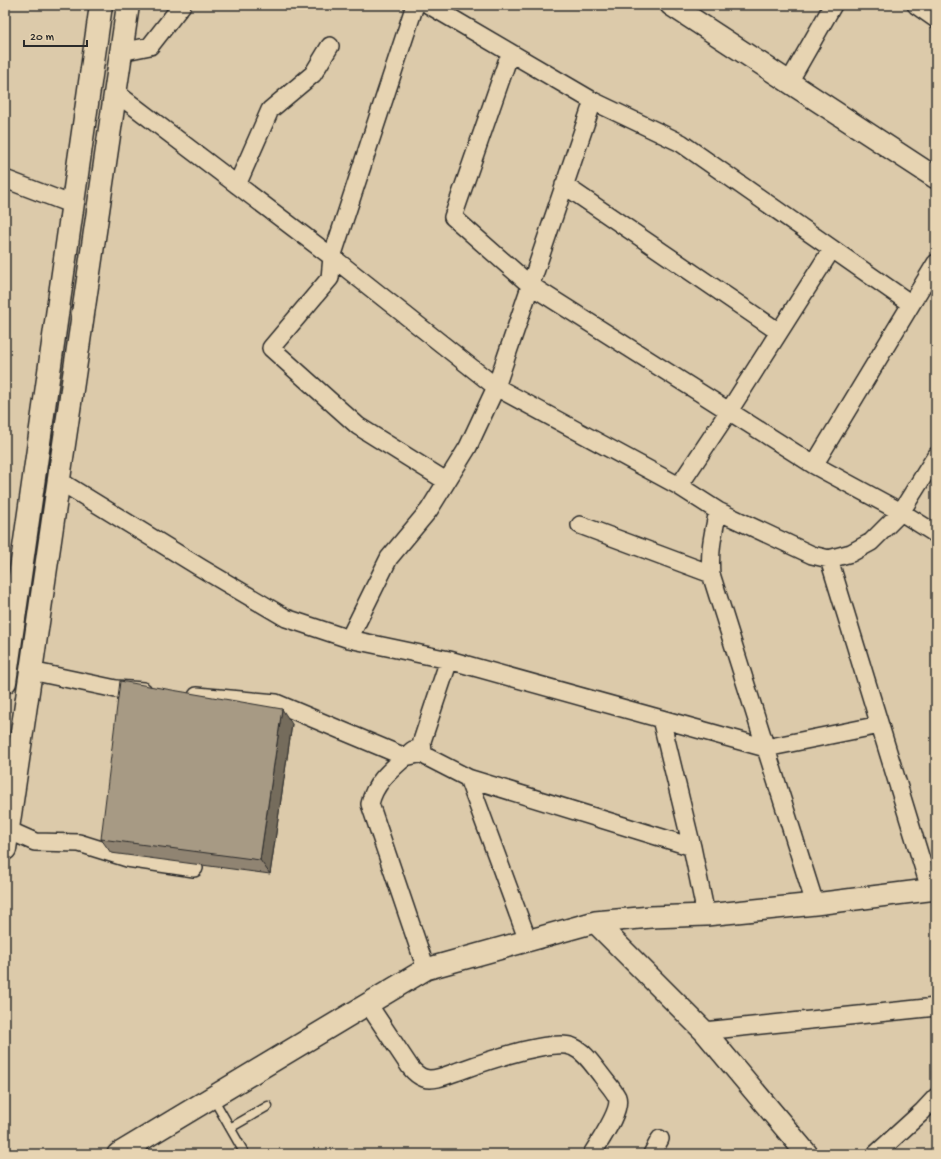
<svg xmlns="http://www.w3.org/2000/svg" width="941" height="1159" viewBox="0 0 941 1159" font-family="'Gochi Hand',sans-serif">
	<rect width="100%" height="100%" fill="#dccaaa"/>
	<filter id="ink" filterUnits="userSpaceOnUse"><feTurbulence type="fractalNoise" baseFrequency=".025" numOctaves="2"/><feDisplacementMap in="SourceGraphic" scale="8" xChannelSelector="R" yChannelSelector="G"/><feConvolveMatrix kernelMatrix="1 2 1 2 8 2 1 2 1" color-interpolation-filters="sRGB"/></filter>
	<g filter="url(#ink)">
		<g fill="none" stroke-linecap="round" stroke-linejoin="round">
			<defs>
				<path id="service" d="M213,1098L245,1154
					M230,1128L268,1106"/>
				<path id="minor" d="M429,5L593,101L681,143L911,304
					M916,5L936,19
					M121,52L150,46L182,5
					M510,53L453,217L530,285L814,465L936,263
					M789,82L833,5
					M115,92L332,257L415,5
					M5,179L73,205
					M237,185L270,110L313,74L330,46
					M564,185L779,332
					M332,257L496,387L679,486L718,511L812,555L829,559L851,553L871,542L901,512L936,456
					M332,257L330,278L271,348L358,426L446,481
					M814,465L901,512L936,534
					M58,480L201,568L286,618L349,639L449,660L766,748L880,725
					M679,486L729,411L832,249
					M718,511C713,534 709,550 711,574L815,904
					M580,525L711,574
					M829,559L930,889
					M349,639L389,558L429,510L468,447L496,387L593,101
					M449,660L422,741L423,753L427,757L468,778L692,847
					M31,671L116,689L143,691
					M197,696L276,703L405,757L423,753
					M661,719L692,847L706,915
					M413,750C396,766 375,780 370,804L426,969
					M468,778L528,941
					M8,830L35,842L79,843L127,858L194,868
					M368,1004L410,1067C414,1072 418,1076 424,1078C435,1082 451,1073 462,1070C484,1062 553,1038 573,1047C585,1052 593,1065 601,1075C606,1082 613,1089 617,1097C622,1110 599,1142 592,1154
					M704,1031L936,1007
					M652,1154L660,1139
					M876,1154L922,1112L936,1097"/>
				<path id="tertiary" d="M671,5L936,178
					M595,922L704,1031L807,1154
					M118,1154L426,969L595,922L651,917L706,915L815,904L936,889"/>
				<path id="primary" d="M5,682L101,5
					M5,849L128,5"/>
			</defs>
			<use href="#service" stroke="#2b2b2b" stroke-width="11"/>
			<use href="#minor" stroke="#2b2b2b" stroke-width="20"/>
			<use href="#tertiary" stroke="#2b2b2b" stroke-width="24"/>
			<use href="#primary" stroke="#2b2b2b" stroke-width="25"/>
			<use href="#service" stroke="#e7d4b2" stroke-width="8"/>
			<use href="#minor" stroke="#e7d4b2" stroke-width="17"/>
			<use href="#tertiary" stroke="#e7d4b2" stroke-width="21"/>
			<use href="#primary" stroke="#e7d4b2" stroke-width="22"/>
		</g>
		<path fill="#908472" stroke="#2b2b2b" d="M292,724L270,874L111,853L101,839Z"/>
		<path fill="#756c5c" stroke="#2b2b2b" d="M282,709L292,724L270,874L260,860Z"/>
		<path fill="#a79a84" stroke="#2b2b2b" d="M120,681L282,709L260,860L101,839Z"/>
	</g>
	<rect width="941" height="1159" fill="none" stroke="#e7d4b2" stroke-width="20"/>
	<rect x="10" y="10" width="921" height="1139" fill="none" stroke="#2b2b2b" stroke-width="1.5" filter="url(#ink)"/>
	<path d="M24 40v6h63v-6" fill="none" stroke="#2b2b2b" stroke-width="2"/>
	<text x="30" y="40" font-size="12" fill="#2b2b2b" stroke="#e7d4b2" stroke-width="3" paint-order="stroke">20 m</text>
</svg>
